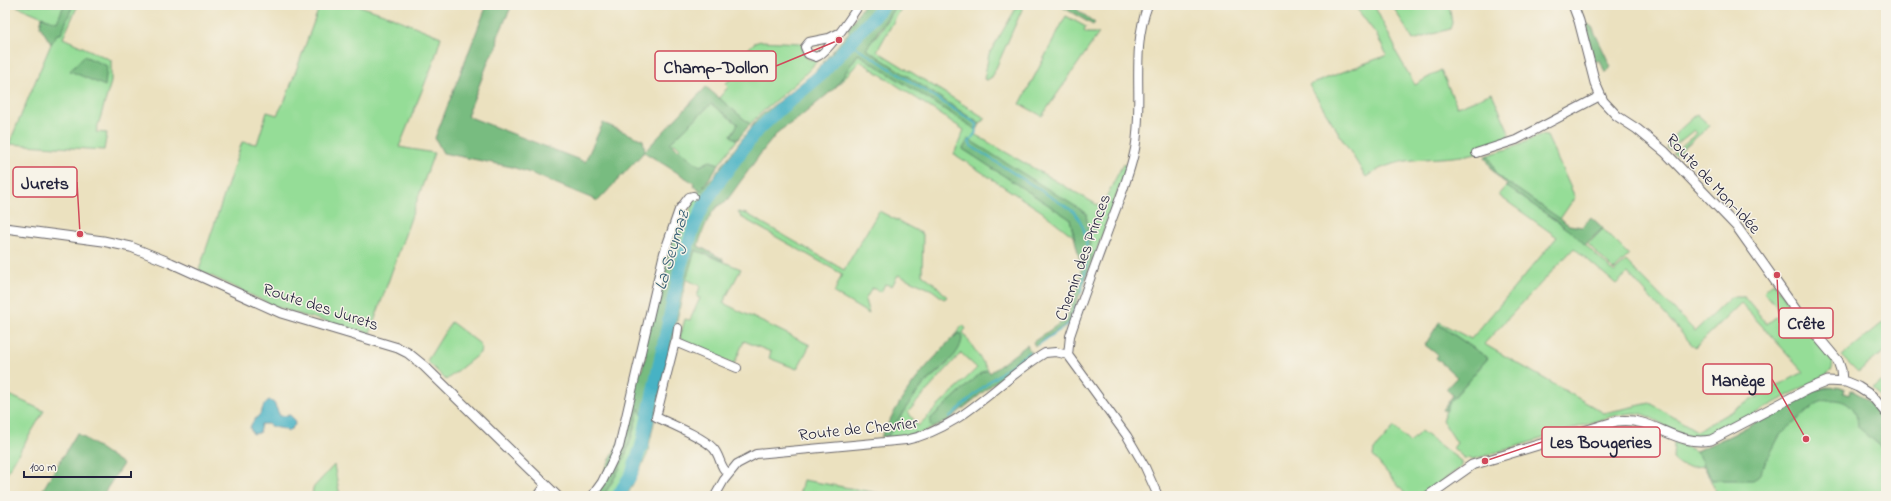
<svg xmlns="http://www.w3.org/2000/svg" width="1891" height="501" viewBox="0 0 1891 501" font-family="'Indie Flower',sans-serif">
	<rect width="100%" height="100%" fill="#f7f3e8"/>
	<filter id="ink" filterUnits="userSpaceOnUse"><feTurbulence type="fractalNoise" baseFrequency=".025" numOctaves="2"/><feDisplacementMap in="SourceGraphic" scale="8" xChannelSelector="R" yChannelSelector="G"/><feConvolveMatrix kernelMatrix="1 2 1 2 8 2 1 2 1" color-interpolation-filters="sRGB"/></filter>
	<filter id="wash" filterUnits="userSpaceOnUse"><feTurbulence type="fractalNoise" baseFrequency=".012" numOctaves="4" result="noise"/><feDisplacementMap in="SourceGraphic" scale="16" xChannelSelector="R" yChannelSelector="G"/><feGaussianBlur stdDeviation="0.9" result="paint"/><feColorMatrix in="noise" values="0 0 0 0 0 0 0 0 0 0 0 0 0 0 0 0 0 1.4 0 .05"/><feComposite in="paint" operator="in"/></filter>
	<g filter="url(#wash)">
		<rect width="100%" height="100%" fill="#ebe1bf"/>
		<path fill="#95dd97" stroke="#5c8069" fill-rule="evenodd" d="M14,5H64L57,23Z
			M73,5H78L63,38L111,60V82L96,132L107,133L104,150L9,144L51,44L57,33H61Z
			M320,5H357L392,17L441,37L434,61L399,147L434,153L370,333L298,314L272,305L199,270L242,142L257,144L267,112L277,115L286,98Z
			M896,5H903L877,51L985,118L980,124L866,49L880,31Z
			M1018,5H1024L992,77L987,80L984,79L989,54Z
			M1354,5H1374L1395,47L1396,52L1415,85L1441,70L1457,107L1492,93L1509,132L1508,141C1497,144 1487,150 1476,153C1439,163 1401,152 1366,177L1309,85L1387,55L1376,34Z
			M1392,5H1449L1452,23L1450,29L1413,40Z
			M1066,16L1086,27L1084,31L1087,33H1099L1042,116L1020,104Z
			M761,41L800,43C806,53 801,59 817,61C798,85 771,101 750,124L719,98L728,87L725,84L736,74L730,67L754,43Z
			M858,54L977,130L974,134L1101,207L1123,164L1127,166L1092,263L1086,213L968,140L963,149L1070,219L1074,237L1041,211L954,154L964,130L860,61L835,88Z
			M711,104L738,124L731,135L737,140L719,164L710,161L700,166L678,151L680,148L675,143L673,146L670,143Z
			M1697,114L1710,126L1675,155L1673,153L1697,133L1694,130L1669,150L1667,148L1676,133Z
			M1540,135L1547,136L1575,197L1560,219L1498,176L1488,155L1517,146Z
			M1506,186L1572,232L1614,272L1626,261L1695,331L1731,297H1745L1767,324L1781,313L1764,291L1774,282L1801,321L1797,323L1801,327L1803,325L1833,362L1832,369L1827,374L1725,430C1695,442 1683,437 1657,421C1649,417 1643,413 1634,413C1615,414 1594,422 1575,428C1542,439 1508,449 1474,459L1464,458L1453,448L1457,443L1442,420L1450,402L1488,358L1438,324L1439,322L1471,339L1557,237L1498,195ZM1574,248L1616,284L1628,273L1695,348L1741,303L1804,372L1769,390L1697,431L1650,403L1604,413L1484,344Z
			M701,190L711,198L699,219L683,264L672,260L681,231L692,207L693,196Z
			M879,211L923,234L922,274L936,285L947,297L944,299L932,290L898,275L892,286L885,284L881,292L872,288L865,300L869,314L834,293L842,274L741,217L738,212L747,214L844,270Z
			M1603,229L1629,255L1614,270L1588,244Z
			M695,250L741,269L723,303L810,345L797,369L769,358L771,352L744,341L734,364L686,344L680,337L685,319L690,320L700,298L697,297L700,286L686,279Z
			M1886,320V350L1858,372L1842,356Z
			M451,322L479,343L481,348L480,353L446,380L427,361Z
			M963,325L966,329L963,332L988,370L982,372L931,418L933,428L916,435L889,438L888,436L909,403L925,383L948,363L959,333L953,337ZM961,353L977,368L918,426L908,412Z
			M1886,378V403L1873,388Z
			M1826,387L1844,388L1843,393L1849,395L1850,390C1866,396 1875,408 1886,421V496H1718L1704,466C1691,467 1682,469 1673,459L1674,442L1696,451L1732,435L1814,390Z
			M5,393L44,411L5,476Z
			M639,407L651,436L647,455L627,496H603C623,467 632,441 639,407Z
			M1394,427L1410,443L1421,431L1461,461V467L1422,496H1407L1373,456L1374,450Z
			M334,465L340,496H312L313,488Z
			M803,480L896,496H799Z"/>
		<path fill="#78bc80" stroke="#4d6f5e" d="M64,5H73L61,34H57L51,44L40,26L42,17L57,22Z
			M487,5H512L498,36L497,48L491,55L467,116L585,162L603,123L643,140L645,151L706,87L750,124L737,140L731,136L738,124L711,104L670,143L700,166L710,161L719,164L703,187L711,180L759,117L814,73L849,32L848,29L864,5H896L866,49L980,124L977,130L858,54L835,88L799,118L779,131L761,153L725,203C712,203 701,235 698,246L723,259V261L695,250L686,279L651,436L639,408C630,443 624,466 603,496H592L622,435L628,433L631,417L628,412L637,374L642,370L646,355L642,349L652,305L658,302L661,286L657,282L678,214L686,212L688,215L673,260L683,264L694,230L711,198L701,190L693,186L694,183L644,152L598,201L533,174L512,167L443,153L435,138Z
			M1059,5H1071L1095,23L1093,25Z
			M1585,22L1592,27L1611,67L1605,73L1600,60L1594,62Z
			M84,56L107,66L105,86L70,71Z
			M968,139L1086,213L1092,263L1069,322L1035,346L1033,342L1066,319L1080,281L1081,265L1070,219L963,149Z
			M1488,155L1498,176L1569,225L1582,227L1591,217L1603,228L1585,245L1572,232L1506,186L1507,184C1495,176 1491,168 1485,156Z
			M1438,324L1488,358L1450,402L1446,411L1443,410L1453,395L1446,389L1457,377L1436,358L1438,355L1425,345Z
			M959,333L962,334C964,355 938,369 926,382C920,388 915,395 910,402C902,413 895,425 888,436L881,437C896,406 913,380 937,355C944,347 950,339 959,333Z
			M1027,345L1031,353L949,420L933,428L930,425L931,418L982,372L988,370L990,373Z
			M1835,387L1844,388L1843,393L1849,395L1850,390C1866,396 1875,408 1886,421V451L1858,427C1858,402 1836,394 1816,404L1780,435L1758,477L1753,480H1712L1696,451L1732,435L1814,390Z
			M77,433L123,464L102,496H39Z"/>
		<path fill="#47b2c4" stroke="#346a80" d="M269,400L274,403L280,416L290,415L294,419L295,425L288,432C283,426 274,430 268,424H261L259,433L253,434L250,428C252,421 255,420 260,414C264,409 261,406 269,400Z"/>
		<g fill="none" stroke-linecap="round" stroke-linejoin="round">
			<path stroke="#47b2c4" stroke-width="2" d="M850,43L977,124L976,132L969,142L971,146L1073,211C1093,232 1087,267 1081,293
				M1038,345L1070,323L1076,306
				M950,417L990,381L1029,352"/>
			<path stroke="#47b2c4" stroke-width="13" d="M618,496L632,473L642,444L681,264L694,227L704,205L721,179L755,133L780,109L821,75L884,5"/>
		</g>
	</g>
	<g filter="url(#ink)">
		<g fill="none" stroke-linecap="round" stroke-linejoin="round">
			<defs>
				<path id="minor" d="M1148,5C1130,51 1144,102 1135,149C1130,174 1120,198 1111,222C1097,260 1083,297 1070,336L1068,355L1127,436L1145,467L1158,496
					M839,33L829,38L809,42L805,47L808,54L816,57C828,53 851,17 859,5
					M1476,153L1516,140L1600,96
					M676,342L678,328
					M729,474C719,468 721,456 713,448C703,437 671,424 656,417L675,342L737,368
					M537,496L545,485
					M592,496L602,482L619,447L664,253L679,210L689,197L693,196
					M715,496L724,480L737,464L756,454L906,440C962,429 998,381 1045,353L1056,352L1068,355"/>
				<path id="tertiary" d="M1573,5L1579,21L1595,83L1603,101L1617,116L1637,129L1665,152L1737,227L1798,313L1838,361L1841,370L1842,381
					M5,228L103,241L131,247L171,263L281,313L398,348L408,353L424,366L557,496
					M1428,496L1472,465L1617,421C1653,416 1675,447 1711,440L1808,389L1828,381L1846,382L1858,387L1872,396L1886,413"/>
			</defs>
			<use href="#minor" stroke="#686569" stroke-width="10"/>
			<use href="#tertiary" stroke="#686569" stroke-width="11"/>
			<use href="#minor" stroke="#fff" stroke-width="8"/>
			<use href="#tertiary" stroke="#fff" stroke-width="9"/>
		</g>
	</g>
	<g text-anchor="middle" stroke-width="3" stroke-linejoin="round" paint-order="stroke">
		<g font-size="17" fill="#22223b" stroke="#f7f3e8">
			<text transform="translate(1714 183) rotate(47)" y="6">Route de Mon-Idée</text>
			<text transform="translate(1082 257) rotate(-70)" y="6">Chemin des Princes</text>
			<text transform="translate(321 306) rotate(18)" y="6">Route des Jurets</text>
			<text transform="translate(858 428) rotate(-6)" y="6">Route de Chevrier</text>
		</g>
		<g font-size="18" font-style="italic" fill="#315c72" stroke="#f7f3e8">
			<text transform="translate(671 250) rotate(-73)" y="6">La Seymaz</text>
		</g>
	</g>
	<path fill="none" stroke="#d1495b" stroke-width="1.5" d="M839 40L776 66M80 234L77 182M1777 275L1779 323M1806 439L1772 379M1485 461L1542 442"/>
	<g fill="#d1495b" stroke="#f7f3e8" stroke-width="1.5">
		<circle cx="839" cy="40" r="4"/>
		<circle cx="80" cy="234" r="4"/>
		<circle cx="1777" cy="275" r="4"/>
		<circle cx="1806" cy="439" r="4"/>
		<circle cx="1485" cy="461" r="4"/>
	</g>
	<g fill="#f7f3e8" stroke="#d1495b" stroke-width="1.5">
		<rect x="655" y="51" width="121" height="30" rx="4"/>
		<rect x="13" y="167" width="64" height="30" rx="4"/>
		<rect x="1779" y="308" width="54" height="30" rx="4"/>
		<rect x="1703" y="364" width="69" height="30" rx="4"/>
		<rect x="1542" y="427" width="118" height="30" rx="4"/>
	</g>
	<g font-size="18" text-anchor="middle" font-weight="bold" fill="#22223b">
		<text x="716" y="73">Champ-Dollon</text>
		<text x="45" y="189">Jurets</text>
		<text x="1806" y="329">Crête</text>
		<text x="1738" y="386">Manège</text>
		<text x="1601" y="448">Les Bougeries</text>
	</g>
	<rect width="1891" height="501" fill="none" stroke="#f7f3e8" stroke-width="20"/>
	<path d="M24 471v6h107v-6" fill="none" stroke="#22223b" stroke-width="2"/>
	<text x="30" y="471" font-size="12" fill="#22223b" stroke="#f7f3e8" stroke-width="3" paint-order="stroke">100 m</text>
</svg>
